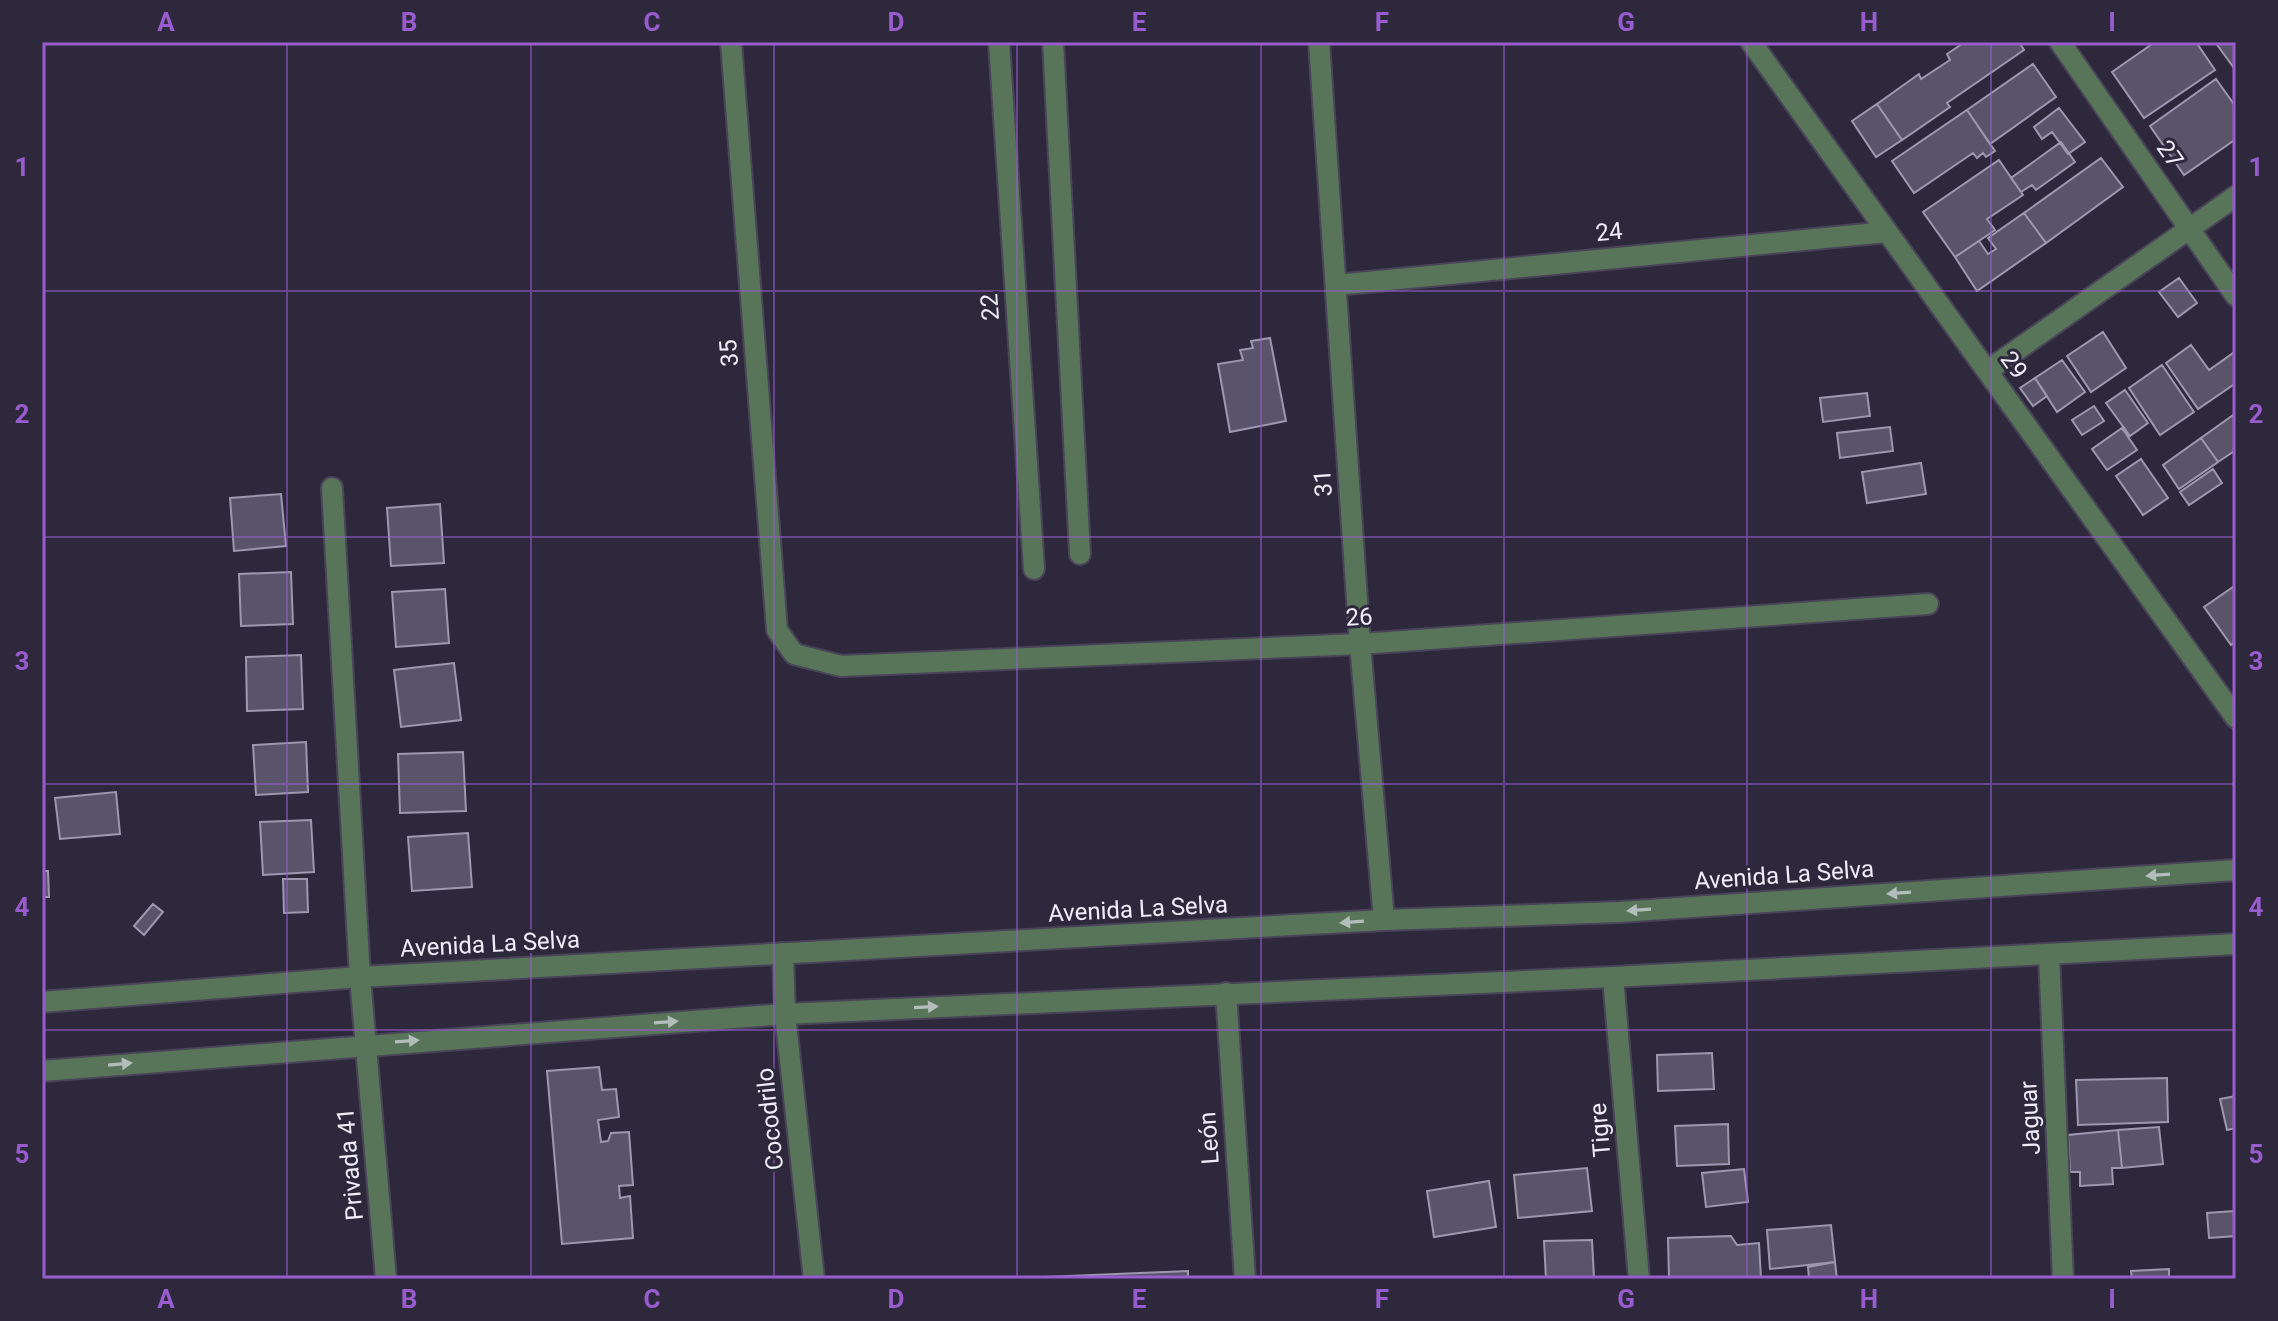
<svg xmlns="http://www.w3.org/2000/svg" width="2278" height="1321" viewBox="0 0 2278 1321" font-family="Roboto,sans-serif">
	<rect width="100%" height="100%" fill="#2e283c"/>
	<path fill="#59546a" stroke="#9d97b0" stroke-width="2" d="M1965,42H2019L2024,50L1947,103L1950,107L1902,140L1877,104L1919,74L1921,79L1950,60L1947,54Z
		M2155,42H2196L2215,70L2144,118L2112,72Z
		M2215,42H2236V67L2234,68Z
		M2033,64L2056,97L1990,144L1967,110Z
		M2216,79L2236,107V139L2184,175L2150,126Z
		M1877,104L1902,140L1876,157L1852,121Z
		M2059,108L2085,142L2068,154L2052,132L2042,139L2034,127Z
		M1967,110L1995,151L1986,157L1983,153L1977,158L1973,153L1914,193L1892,161Z
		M2061,142L2075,162L2036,190L2032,185L2021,192L2011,178Z
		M2101,158L2123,187L2046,243L2024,213Z
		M1999,160L2023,195L1987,219L1995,230L1955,257L1923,212Z
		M2024,213L2046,243L1977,291L1955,257L1979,241L1988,254L1996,249L1988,238Z
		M2179,278L2197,303L2178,317L2159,292Z
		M2103,332L2126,368L2091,392L2067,356Z
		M1270,338L1286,421L1230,432L1218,364L1243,360L1240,350L1253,348L1251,341Z
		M2191,345L2209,370L2236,351V383L2198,409L2166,363Z
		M2062,360L2085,392L2057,412L2035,378Z
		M2162,365L2194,412L2160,435L2129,388Z
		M2035,378L2047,396L2033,406L2020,388Z
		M2125,390L2148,423L2130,436L2106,403Z
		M1867,393L1870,416L1823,422L1820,398Z
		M2094,406L2104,421L2082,435L2072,420Z
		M2236,413V450L2218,462L2201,438Z
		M1890,427L1893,451L1840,458L1837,433Z
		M2122,428L2137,450L2107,470L2092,449Z
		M2201,438L2218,462L2179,489L2163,465Z
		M2141,459L2168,498L2143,515L2116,476Z
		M1921,463L1926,494L1867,503L1862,472Z
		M2213,469L2222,483L2189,505L2180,492Z
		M281,494L286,546L234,551L230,498Z
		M440,504L444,563L391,566L387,508Z
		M291,572L293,624L241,626L239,574Z
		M2236,585V641L2231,645L2204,607Z
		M445,589L449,643L396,647L392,592Z
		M301,655L303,709L247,711L246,657Z
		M454,663L461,720L401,727L394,670Z
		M306,742L308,792L256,795L253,745Z
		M463,752L466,811L400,813L398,754Z
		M116,792L120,834L60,839L55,798Z
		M311,820L314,872L263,875L260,822Z
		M468,833L472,887L412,891L408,837Z
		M42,871H48L49,897H42Z
		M283,879H307L308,912L284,913Z
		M153,904L163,912L144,935L134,926Z
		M1712,1053L1714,1089L1658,1091L1657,1055Z
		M599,1067L602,1090L616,1089L619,1117L598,1120L601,1142L608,1141L611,1133L629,1132L633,1185L619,1186L620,1198L630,1196L633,1238L562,1244L547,1071Z
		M2167,1078L2168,1122L2078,1125L2076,1080Z
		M2236,1096V1128L2227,1130L2220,1099Z
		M1728,1124L1729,1164L1677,1166L1675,1126Z
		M2159,1127L2163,1164L2122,1168L2118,1130Z
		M2118,1130L2122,1168H2112L2113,1184L2080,1186V1172H2070L2068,1135Z
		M1587,1168L1592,1211L1518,1218L1514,1175Z
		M1744,1169L1748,1202L1706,1207L1702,1173Z
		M1489,1181L1496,1227L1434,1237L1427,1191Z
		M2234,1211L2236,1236L2209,1238L2207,1213Z
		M1831,1225L1835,1262L1770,1269L1767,1230Z
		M1731,1236L1737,1245L1759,1243L1761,1279H1669L1668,1238Z
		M1592,1240L1594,1278L1546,1279L1544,1241Z
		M1835,1262L1837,1279H1809L1808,1267Z
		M2169,1269V1279H2132L2131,1271Z
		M1188,1271V1279H1021V1278Z"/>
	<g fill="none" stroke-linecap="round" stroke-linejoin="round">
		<defs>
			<path id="minor" d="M731,42L777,630L794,654L841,666L1360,644L1928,604
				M999,42L1034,569
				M1053,42L1080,554
				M1319,42L1360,644L1384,920
				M1751,42L2236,718
				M2060,42L2236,296
				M1336,285L1887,232
				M1987,371L2236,196
				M332,488L360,977L386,1279
				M783,953L785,1014L814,1279
				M2049,956L2063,1279
				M1613,977L1639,1279
				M1226,993L1245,1279"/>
			<path id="tertiary" d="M42,1002L360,977L1384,920L1620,912L2236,870
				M42,1071L785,1014L1613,977L2236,944"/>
		</defs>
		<use href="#minor" stroke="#494457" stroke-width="24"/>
		<use href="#tertiary" stroke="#494457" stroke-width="24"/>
		<use href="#minor" stroke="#58755a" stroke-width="20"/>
		<use href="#tertiary" stroke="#58755a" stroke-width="20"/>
	</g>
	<defs><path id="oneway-solid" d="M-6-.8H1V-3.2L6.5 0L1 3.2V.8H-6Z" transform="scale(2)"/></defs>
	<g fill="#b3bdbb">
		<use href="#oneway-solid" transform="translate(2158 875) rotate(176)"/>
		<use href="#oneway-solid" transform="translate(1899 893) rotate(176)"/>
		<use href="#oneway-solid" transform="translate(1639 910) rotate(176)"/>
		<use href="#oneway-solid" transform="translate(1352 922) rotate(176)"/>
		<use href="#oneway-solid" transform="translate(926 1007) rotate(-3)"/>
		<use href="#oneway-solid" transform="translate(666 1022) rotate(-4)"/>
		<use href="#oneway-solid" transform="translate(407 1041) rotate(-4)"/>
		<use href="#oneway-solid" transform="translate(120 1064) rotate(-5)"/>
	</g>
	<path fill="none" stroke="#985cce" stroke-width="2" stroke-opacity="0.55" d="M287,42V1279M531,42V1279M774,42V1279M1017,42V1279M1261,42V1279M1504,42V1279M1747,42V1279M1991,42V1279M42,291H2236M42,537H2236M42,784H2236M42,1030H2236"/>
	<g text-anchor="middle" stroke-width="6" stroke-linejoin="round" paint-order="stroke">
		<g font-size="24" fill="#f0edfb" stroke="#2e283c">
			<text transform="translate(2170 154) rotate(55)" y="8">27</text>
			<text transform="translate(1609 232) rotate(-6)" y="8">24</text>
			<text transform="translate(990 307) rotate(-94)" y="8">22</text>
			<text transform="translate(729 353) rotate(-95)" y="8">35</text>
			<text transform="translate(2014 365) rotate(54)" y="8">29</text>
			<text transform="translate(1323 483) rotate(-94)" y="8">31</text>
			<text transform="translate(1359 617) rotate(-3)" y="8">26</text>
			<text transform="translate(1784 875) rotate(-4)" y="8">Avenida La Selva</text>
			<text transform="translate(1138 909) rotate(-3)" y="8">Avenida La Selva</text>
			<text transform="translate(490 944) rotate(-3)" y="8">Avenida La Selva</text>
			<text transform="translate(2030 1118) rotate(-93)" y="8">Jaguar</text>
			<text transform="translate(770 1119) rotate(-96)" y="8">Cocodrilo</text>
			<text transform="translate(1600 1130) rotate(-95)" y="8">Tigre</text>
			<text transform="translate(1209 1138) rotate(-94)" y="8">León</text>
			<text transform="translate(350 1164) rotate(-95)" y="8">Privada 41</text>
		</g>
	</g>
	<rect width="2278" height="1321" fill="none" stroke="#2e283c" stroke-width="88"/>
	<rect x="44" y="44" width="2190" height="1233" fill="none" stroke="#985cce" stroke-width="3"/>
	<g font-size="26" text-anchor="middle" font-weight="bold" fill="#985cce">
		<text x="166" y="31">A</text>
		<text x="409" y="31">B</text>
		<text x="652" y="31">C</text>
		<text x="896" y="31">D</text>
		<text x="1139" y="31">E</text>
		<text x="1382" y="31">F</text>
		<text x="1626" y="31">G</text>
		<text x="1869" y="31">H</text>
		<text x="2112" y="31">I</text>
		<text x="22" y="176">1</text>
		<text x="2256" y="176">1</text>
		<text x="22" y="423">2</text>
		<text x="2256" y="423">2</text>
		<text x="22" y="670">3</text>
		<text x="2256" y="670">3</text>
		<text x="22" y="916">4</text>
		<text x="2256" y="916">4</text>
		<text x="22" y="1163">5</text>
		<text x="2256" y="1163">5</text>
		<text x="166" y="1308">A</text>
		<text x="409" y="1308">B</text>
		<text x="652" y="1308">C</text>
		<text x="896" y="1308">D</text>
		<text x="1139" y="1308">E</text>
		<text x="1382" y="1308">F</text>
		<text x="1626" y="1308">G</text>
		<text x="1869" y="1308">H</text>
		<text x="2112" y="1308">I</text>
	</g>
</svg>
